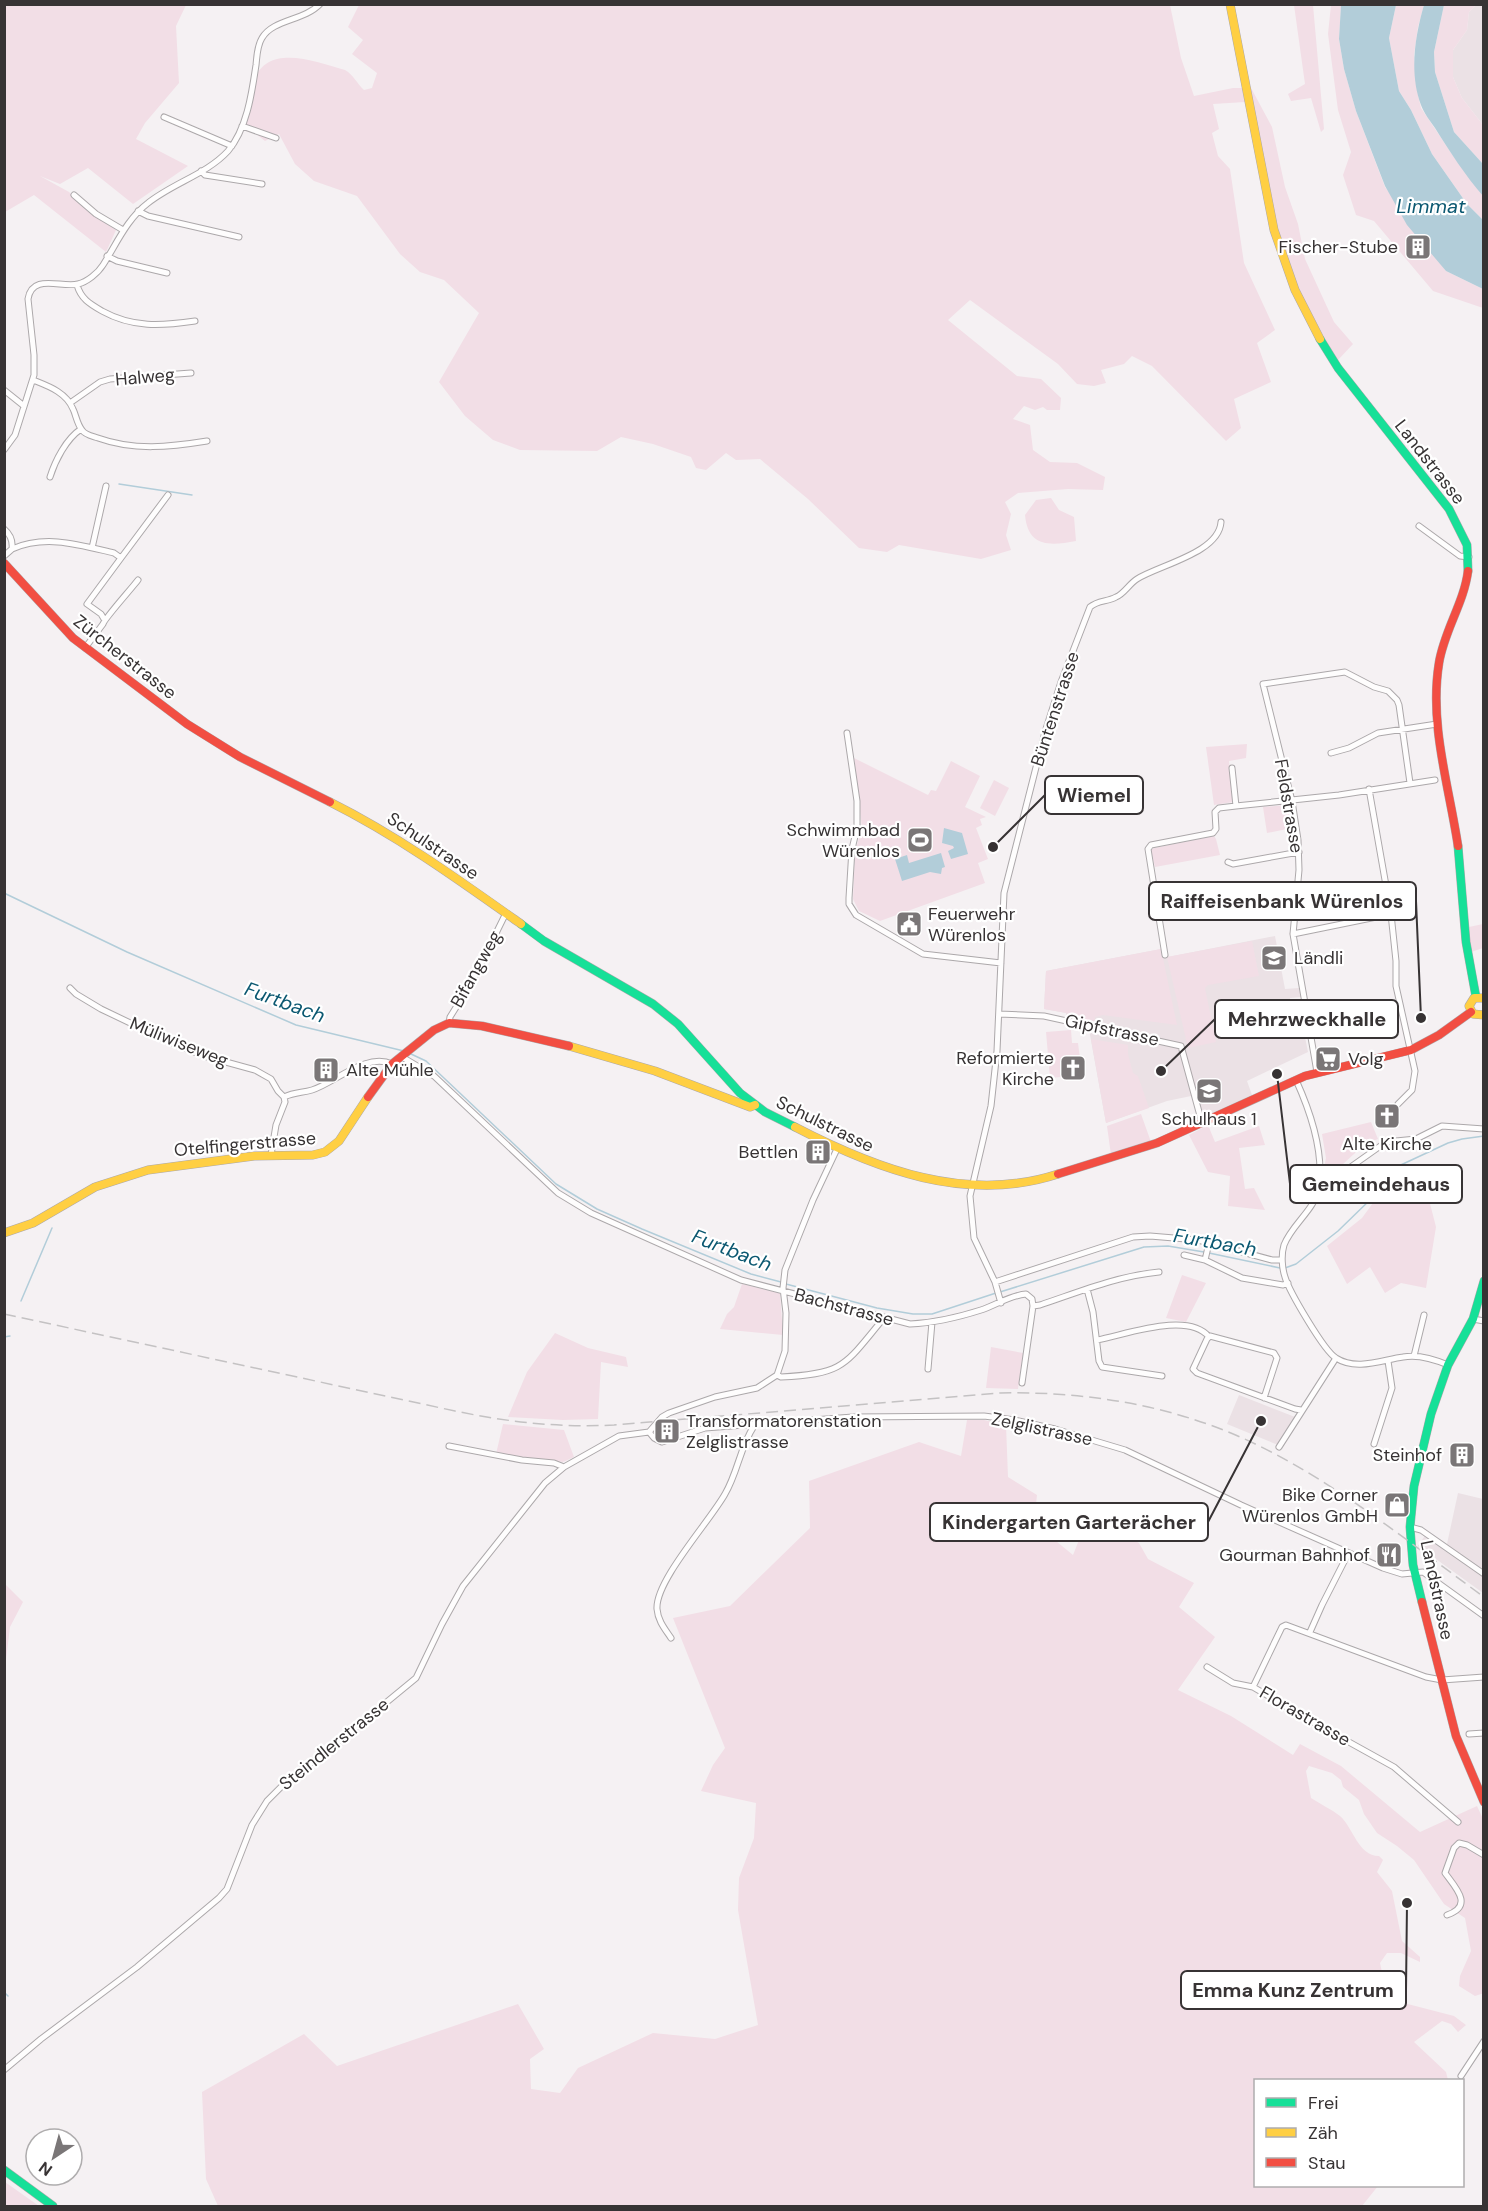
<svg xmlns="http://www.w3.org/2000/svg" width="1488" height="2211" viewBox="0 0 1488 2211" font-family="'DM Sans',sans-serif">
	<rect width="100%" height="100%" fill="#f5f1f3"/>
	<path fill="#ebe1e5" d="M1476,5H1483V125L1462,98L1453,77V50L1467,30L1469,12Z
		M1275,936L1285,989L1299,988L1301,997L1290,998L1292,1028L1303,1027L1308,1052L1247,1081L1252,1095L1204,1118L1196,1095L1167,1101L1106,1123L1088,1024L1066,1019V1013L1044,1009L1046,971L1161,949L1163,958Z
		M1239,1395L1295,1417L1278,1445L1227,1424Z
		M1458,1493L1483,1499V1593L1418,1546L1428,1531L1447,1544Z"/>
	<path fill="#f2dee6" d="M4,5H186L176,26L179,83L145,123L136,139L188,166L133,204L88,168L60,184L40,176L69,192L91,213L116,230L106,252L34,195L5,212Z
		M359,5H1170L1181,58L1194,96L1233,88H1242L1245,102L1213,104L1219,129L1212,133L1218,156L1230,169L1244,263L1275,330L1257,343L1271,382L1234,399L1241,428L1226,441L1152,366L1132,356L1124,364L1101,370L1106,383L1094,386L1077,384L1058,364L970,300L948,320L1017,376L1041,379L1061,398L1060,410H1047L1043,407L1035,410L1024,406L1013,419L1030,425L1033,450L1050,462L1077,463L1105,477L1103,490L1068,489L1018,493L1005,502L1011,514L1006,535L1011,550L981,559L899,545L887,552L859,548L808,499L760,459L736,460L726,453L706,470L696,468L691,457L653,444L621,437L597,451L520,450L493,440L465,416L439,382L479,313L444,280L420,272L400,254L357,196L314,181L295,164L279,134L265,141L245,125C248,111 249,96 253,83C266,41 316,62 345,70C354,75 357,84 364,90L372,88L377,73L352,54L363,40L348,27Z
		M1294,5H1313L1324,129L1321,132L1311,98L1291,101L1288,94L1305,84Z
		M1331,5H1341L1339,39L1344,69L1356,111L1385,187L1446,271L1483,289V308L1433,291L1374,221L1356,215L1343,175L1351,152L1338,110L1328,34Z
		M1396,5H1424L1418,27L1414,55L1418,95L1421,108L1454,157L1483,196V220L1467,204L1432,154L1411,110L1399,91L1389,38Z
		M1444,5H1476L1469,12L1467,30L1453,50V77L1462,98L1483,125V164L1454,132L1435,72L1434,52Z
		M1250,86L1272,127L1285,187L1298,224L1305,259L1334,322L1353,344L1338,360C1321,333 1303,305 1292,275C1268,215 1261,149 1250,86Z
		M1051,498L1059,510L1074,517L1076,541C1049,546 1028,547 1025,515L1036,500Z
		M1247,744L1246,758L1229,761L1233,802L1214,805L1206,747Z
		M854,758L928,795L931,790L936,791L951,761L980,776L965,807L986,817L980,819L982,825L976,828L988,859L978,863L985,883L880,921L859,911L853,899L855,851L862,829Z
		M994,780L1009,788L995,816L980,808Z
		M1287,805L1292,828L1267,833L1263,807Z
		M1214,836L1216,839L1220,855L1155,867L1151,850L1154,848Z
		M1483,924V948L1471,952L1469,927Z
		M1252,941L1259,976L1208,985L1205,988L1216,1042L1188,1048L1167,957Z
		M1161,949L1177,1025L1103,1015L1095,1017L1094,1025L1066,1019L1067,1013L1044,1009L1046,971Z
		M1071,1030L1072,1043H1078L1080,1059L1062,1061L1061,1077L1050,1078L1046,1032Z
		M1091,1039L1128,1045V1054L1133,1073L1138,1076L1149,1108L1106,1123Z
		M1141,1114L1151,1142L1111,1155L1107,1126Z
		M1371,1122L1378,1139L1365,1144L1332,1174L1324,1168L1326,1158L1322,1134Z
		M1208,1125L1215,1142L1259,1126L1265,1145L1239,1148L1245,1189L1254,1188L1265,1210L1228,1206L1230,1176L1208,1172L1189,1135Z
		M1389,1181L1391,1193L1426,1188L1436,1227L1426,1288L1401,1283L1385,1293L1370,1267L1347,1284L1327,1246L1362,1218Z
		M1182,1275L1206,1283L1186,1322L1166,1318Z
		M742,1284L780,1293L783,1335L720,1329L727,1314L734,1307Z
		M555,1333L588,1348L626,1357L628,1367L601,1362L598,1419L563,1420L508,1417L527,1372Z
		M991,1347L1023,1353L1018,1389L986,1388Z
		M967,1420H984L1006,1425L1008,1477L1037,1495L1034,1523L1073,1555L1089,1515L1139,1543L1148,1559L1194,1583L1179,1607L1215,1637L1178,1690L1231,1716L1293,1755L1300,1744L1341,1766L1420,1832L1477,1806L1483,1819L1484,1993L1475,1996L1459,1986L1460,1976L1471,1951L1465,1918L1444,1904L1414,1860L1397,1846L1377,1833L1364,1814L1359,1800L1343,1787L1341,1780L1332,1773L1309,1766L1306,1771L1311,1798C1320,1804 1331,1809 1340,1816C1353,1827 1358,1856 1379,1856L1383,1860L1377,1872L1392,1891L1402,1941L1420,1957V1962L1401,1953H1387L1380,1963L1383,1977L1378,1983L1382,1991L1395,1993L1400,2002L1454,2016L1466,2025L1458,2032L1451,2024L1442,2021L1414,2042L1446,2072L1448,2080H1256V2186H1378L1362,2206H218L206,2179L202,2092L304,2034L337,2066L518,2004L544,2049L530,2059L531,2089L560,2093L578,2068L653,2033L715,2039L758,2025L738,1910L739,1878L754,1838L756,1803L701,1791L713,1765L725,1748L673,1618L730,1606L810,1528L809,1481L919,1442L961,1456Z
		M503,1424L564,1430L574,1457L563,1462L496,1454Z
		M5,1584L23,1602L10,1627L5,1668Z
		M4,2182H5L39,2206H5Z"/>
	<path fill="#b2cdd9" d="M1341,5H1396L1389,38L1399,91L1411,110L1432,154L1467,204L1483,220V289L1446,271L1407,225L1385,186L1356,111L1344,69L1339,39Z
		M1424,5H1444L1434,52L1435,72L1454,132L1483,164V196C1465,175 1450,152 1435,128C1430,121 1424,113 1421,105C1409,73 1415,36 1424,5Z
		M944,828L962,833L968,854L951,859L948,851L954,848L953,846L942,843Z
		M941,853L945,867L942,868L941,874L930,872L902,881L895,859L907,855L909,863Z"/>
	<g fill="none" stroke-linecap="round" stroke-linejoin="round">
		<path stroke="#b2cdd9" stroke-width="1.5" d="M119,484L192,495
			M4,893L127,952L296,1025L404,1051
			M411,1054L426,1061L556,1184L597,1209L642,1229L751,1274L781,1282
			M1209,1253L1280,1268
			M1285,1268L1296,1264L1338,1231L1373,1197L1390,1170L1448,1143L1462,1139L1484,1136
			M786,1284L877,1308L913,1314H932L996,1293
			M1000,1292L1144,1247L1168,1246L1204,1252
			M21,1301L52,1228
			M4,1337L10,1336
			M4,1992L8,1996"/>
		<defs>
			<path id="street" d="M164,117L232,146
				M242,126L276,138
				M201,171L205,175L262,184
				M74,195L96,214L123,230
				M138,211L148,216L239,237
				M107,256L117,261L167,273
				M77,285C81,299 90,304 102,311C133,328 161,326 195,321
				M33,380C48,386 66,392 73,409C76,415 77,424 82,430C85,435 92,436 98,438C134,451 170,447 207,441
				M4,390L24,406
				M70,403L100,382L110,379L191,373
				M4,450L15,435L34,375V355L28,299C32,273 61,288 78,284C87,282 98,273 103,265C117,243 127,219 148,203C173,183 207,174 228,151C247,129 252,92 256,65C257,56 257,46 262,38C273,19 304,21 320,4
				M50,477C55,461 66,439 81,429
				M1419,526L1460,556L1469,557
				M4,529C11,535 13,541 12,549L4,556
				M92,548L106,486
				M12,549C46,534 80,545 114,553L121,558L87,604L101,614L104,619
				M121,558L168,495
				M85,648L103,624C104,619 132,588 138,580
				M847,733L857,801V828L852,849L849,898V904L856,915L923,954L1001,963
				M1331,753L1349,748L1378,733L1437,724
				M1232,768L1236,806L1339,795L1435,780
				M1369,789L1391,914L1396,961V986L1415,1071L1412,1090L1398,1104
				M1228,862L1233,864L1299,852
				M1159,910L1298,885
				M1293,934L1391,914
				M1165,955L1148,849L1151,845L1213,833L1216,829L1215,812L1219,808L1236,806
				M70,988L76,994L101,1009L170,1042L204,1056L255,1070L271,1079L278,1091L284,1097L285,1102L276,1125L271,1155
				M999,1014L1044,1016L1181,1046L1202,1123
				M449,1023L450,1017L473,980L505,915
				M402,1057L434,1076L558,1193L591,1213L741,1280L910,1324C934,1323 959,1317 981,1310C996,1305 1011,1295 1026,1294L1032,1299L1033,1306L1040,1305C1079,1292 1117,1276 1159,1272
				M1317,1072L1293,934L1299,870L1298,840L1292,801L1263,684L1345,672L1374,687L1388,691L1397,700L1399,705L1410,783
				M1296,1080C1311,1113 1324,1151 1319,1187C1315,1210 1292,1224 1284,1245C1281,1255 1282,1268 1285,1277C1289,1291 1324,1351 1336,1358C1356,1371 1382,1360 1403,1357C1418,1354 1434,1359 1448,1365
				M284,1097C295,1092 302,1093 312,1090C335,1083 366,1052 392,1064
				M1319,1184L1328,1183L1386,1142L1416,1139L1442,1126L1484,1129
				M1184,1255L1205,1260L1242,1278L1283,1285L1288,1283
				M1205,1260L1209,1243
				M995,1282L1133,1237L1150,1236L1198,1240L1272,1260H1282
				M1087,1289L1093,1312L1099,1361L1102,1367L1162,1376
				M1001,1303L995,1282L974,1238L970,1196L991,1106L997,1051L1004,893L1045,732L1061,682L1090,607C1098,600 1107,602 1116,597C1124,594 1129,584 1137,579C1159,565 1219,553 1221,522
				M1473,1319L1484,1321
				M1097,1340C1125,1335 1188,1311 1209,1337
				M1414,1356L1424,1315
				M928,1369L932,1322
				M777,1375L781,1377C846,1374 845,1364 884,1318
				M1022,1383L1033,1306
				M1264,1398L1277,1358L1274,1353L1210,1336L1207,1339L1193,1369L1197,1373L1295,1409L1301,1410
				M649,1432L654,1438L662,1442L705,1428L853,1417L984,1416L1015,1420L1055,1429L1125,1450L1241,1505L1383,1568L1402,1574L1423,1572L1484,1616
				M1374,1444L1392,1388L1388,1361
				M449,1446L522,1460L554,1463L564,1467L619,1436L649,1432L662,1417L669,1413L715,1397L757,1388L777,1375L785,1351L786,1313L783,1288L785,1270L813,1200L837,1149
				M1279,1447L1336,1358
				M1410,1527L1421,1530L1484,1574
				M1310,1632L1322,1605L1348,1554
				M671,1638C665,1629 658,1621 657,1609C655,1581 710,1521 725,1494C738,1472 740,1447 754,1426
				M1207,1667L1233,1683L1253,1687L1311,1721L1394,1767L1458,1822
				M1253,1687L1282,1627L1286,1625L1426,1677L1442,1680L1484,1677
				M1469,1734L1484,1733
				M1447,1915C1474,1906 1456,1888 1445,1873L1454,1848L1459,1843L1467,1845L1484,1855
				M4,2070L41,2039L137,1967L219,1898L227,1889L252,1825L267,1801L291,1777L326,1752L416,1678L442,1624L463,1586L545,1483L564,1467
				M1461,2076L1484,2041"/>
			<path id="fast" d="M1320,339L1338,368L1449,509L1467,545L1468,571
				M1458,846L1466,942L1476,997
				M521,924L544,941L653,1004L678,1024L740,1093L765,1112L795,1127
				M1422,1602L1413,1565L1410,1527L1414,1486L1431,1414L1448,1365L1473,1319L1484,1281
				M4,2170L53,2206"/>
			<path id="slow" d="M1230,4L1274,230L1295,290L1320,339
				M330,802C398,836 459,880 521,924
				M1484,998H1474L1469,1006L1473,1014L1484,1015
				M569,1046L655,1071L750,1107L755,1105
				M795,1127C876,1169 967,1204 1058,1174
				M4,1233L33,1223L95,1187L148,1170L254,1156L313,1155L325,1152L339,1141L368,1097"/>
			<path id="jam" d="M4,563L73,638L187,724L240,757L330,802
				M1458,846C1449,786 1429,724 1439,663C1444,631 1464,603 1468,571
				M368,1097L392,1064L434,1030L449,1023L482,1026L569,1046
				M1058,1174L1157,1143L1305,1076L1411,1050L1439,1035L1471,1012
				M1422,1602L1456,1736L1484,1802"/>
		</defs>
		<use href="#street" stroke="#aca8aa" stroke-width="7"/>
		<use href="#fast" stroke="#aca8aa" stroke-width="9"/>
		<use href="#slow" stroke="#aca8aa" stroke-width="9"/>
		<use href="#jam" stroke="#aca8aa" stroke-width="9"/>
		<use href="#street" stroke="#fefdfd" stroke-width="5"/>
		<use href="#fast" stroke="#16e098" stroke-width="8"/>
		<use href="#slow" stroke="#ffcf43" stroke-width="8"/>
		<use href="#jam" stroke="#f24e42" stroke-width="8"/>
		<path stroke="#c4c2c3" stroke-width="1.5" stroke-dasharray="12 6" stroke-linecap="butt" d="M4,1314L455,1411C508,1422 559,1428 614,1425L1000,1393C1095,1391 1189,1408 1273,1453C1348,1492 1415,1547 1484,1597"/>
	</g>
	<defs>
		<symbol id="building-square" viewBox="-11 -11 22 22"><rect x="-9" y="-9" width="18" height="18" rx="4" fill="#7a7677" stroke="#fff"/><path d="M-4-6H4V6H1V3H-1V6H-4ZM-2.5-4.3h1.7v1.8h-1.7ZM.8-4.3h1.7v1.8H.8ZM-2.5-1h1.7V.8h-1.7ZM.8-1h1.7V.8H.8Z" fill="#fff"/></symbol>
		<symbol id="stadium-square" viewBox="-11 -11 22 22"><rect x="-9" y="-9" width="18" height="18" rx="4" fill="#7a7677" stroke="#fff"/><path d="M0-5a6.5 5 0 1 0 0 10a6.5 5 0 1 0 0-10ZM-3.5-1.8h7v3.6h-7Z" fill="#fff"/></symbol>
		<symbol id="civic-square" viewBox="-11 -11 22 22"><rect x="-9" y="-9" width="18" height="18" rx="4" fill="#7a7677" stroke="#fff"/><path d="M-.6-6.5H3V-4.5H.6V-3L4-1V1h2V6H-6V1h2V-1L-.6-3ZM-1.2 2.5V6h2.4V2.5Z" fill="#fff"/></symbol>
		<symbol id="school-square" viewBox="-11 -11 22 22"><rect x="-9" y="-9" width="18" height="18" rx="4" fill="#7a7677" stroke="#fff"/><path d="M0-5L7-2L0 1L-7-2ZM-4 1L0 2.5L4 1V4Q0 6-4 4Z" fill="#fff"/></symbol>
		<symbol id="supermarket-square" viewBox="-11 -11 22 22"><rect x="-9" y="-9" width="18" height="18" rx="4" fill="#7a7677" stroke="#fff"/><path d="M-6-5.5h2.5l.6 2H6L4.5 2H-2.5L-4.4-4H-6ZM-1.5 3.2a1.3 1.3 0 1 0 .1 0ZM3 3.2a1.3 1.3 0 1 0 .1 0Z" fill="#fff"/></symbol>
		<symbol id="church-square" viewBox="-11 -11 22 22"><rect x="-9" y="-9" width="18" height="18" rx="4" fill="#7a7677" stroke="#fff"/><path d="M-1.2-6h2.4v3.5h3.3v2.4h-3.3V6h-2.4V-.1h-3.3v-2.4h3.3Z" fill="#fff"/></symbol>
		<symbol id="shop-square" viewBox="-11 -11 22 22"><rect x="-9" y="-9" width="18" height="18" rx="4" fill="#7a7677" stroke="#fff"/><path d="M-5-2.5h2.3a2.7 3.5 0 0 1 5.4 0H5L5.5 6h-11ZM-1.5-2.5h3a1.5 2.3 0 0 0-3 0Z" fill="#fff"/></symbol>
		<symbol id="restaurant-square" viewBox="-11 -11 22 22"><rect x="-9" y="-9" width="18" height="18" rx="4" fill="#7a7677" stroke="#fff"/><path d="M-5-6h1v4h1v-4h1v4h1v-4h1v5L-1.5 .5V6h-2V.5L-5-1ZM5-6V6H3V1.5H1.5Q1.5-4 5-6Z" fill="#fff"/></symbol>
	</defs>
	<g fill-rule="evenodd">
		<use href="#building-square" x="1403" y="232" width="30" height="30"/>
		<use href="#stadium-square" x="905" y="825" width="30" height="30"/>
		<use href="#civic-square" x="894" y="909" width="30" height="30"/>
		<use href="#school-square" x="1259" y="943" width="30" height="30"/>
		<use href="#supermarket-square" x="1313" y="1044" width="30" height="30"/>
		<use href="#church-square" x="1058" y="1053" width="30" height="30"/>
		<use href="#building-square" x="311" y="1055" width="30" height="30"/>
		<use href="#school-square" x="1194" y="1076" width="30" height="30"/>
		<use href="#church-square" x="1372" y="1101" width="30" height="30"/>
		<use href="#building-square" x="803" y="1137" width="30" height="30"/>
		<use href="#building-square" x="652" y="1416" width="30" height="30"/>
		<use href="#building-square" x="1447" y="1440" width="30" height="30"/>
		<use href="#shop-square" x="1382" y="1490" width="30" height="30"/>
		<use href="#restaurant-square" x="1374" y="1540" width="30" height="30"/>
	</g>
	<g text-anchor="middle" stroke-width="4.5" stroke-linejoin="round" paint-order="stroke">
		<g font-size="18" fill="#373334" stroke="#fff" text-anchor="end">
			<text x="1398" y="253">Fischer-Stube</text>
			<text x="900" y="836">Schwimmbad<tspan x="900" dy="21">Würenlos</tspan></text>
			<text x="928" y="920" text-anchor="start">Feuerwehr<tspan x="928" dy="21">Würenlos</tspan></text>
			<text x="1294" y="964" text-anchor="start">Ländli</text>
			<text x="1054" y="1064">Reformierte<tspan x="1054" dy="21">Kirche</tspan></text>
			<text x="1348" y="1065" text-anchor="start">Volg</text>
			<text x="346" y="1076" text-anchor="start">Alte Mühle</text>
			<text x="1209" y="1125" text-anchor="middle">Schulhaus 1</text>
			<text x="1387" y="1150" text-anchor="middle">Alte Kirche</text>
			<text x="798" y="1158">Bettlen</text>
			<text x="686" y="1427" text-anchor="start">Transformatorenstation<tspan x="686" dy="21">Zelglistrasse</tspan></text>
			<text x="1442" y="1461">Steinhof</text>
			<text x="1378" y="1501">Bike Corner<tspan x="1378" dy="21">Würenlos GmbH</tspan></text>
			<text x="1370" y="1561">Gourman Bahnhof</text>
		</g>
		<g font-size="18" fill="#373334" stroke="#fff">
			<text transform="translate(145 377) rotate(-5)" y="6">Halweg</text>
			<text transform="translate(1430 462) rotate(52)" y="6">Landstrasse</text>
			<text transform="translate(125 657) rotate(38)" y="6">Zürcherstrasse</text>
			<text transform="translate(1055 709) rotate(-72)" y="6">Büntenstrasse</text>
			<text transform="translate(1289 806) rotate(80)" y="6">Feldstrasse</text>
			<text transform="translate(433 846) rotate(34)" y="6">Schulstrasse</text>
			<text transform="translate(476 969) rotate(-61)" y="6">Bifangweg</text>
			<text transform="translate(1112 1030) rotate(12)" y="6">Gipfstrasse</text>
			<text transform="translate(179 1042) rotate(22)" y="6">Müliwiseweg</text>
			<text transform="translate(825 1124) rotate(26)" y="6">Schulstrasse</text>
			<text transform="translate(245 1144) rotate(-5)" y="6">Otelfingerstrasse</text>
			<text transform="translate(844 1307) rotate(15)" y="6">Bachstrasse</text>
			<text transform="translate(1042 1429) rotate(12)" y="6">Zelglistrasse</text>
			<text transform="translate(1437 1590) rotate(78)" y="6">Landstrasse</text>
			<text transform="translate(1305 1716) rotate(30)" y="6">Florastrasse</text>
			<text transform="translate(334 1744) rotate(-39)" y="6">Steindlerstrasse</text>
		</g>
		<g font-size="20" font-style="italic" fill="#0b5871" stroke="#fff">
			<text x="1431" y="213">Limmat</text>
			<text transform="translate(285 1002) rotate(20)" y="7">Furtbach</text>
			<text transform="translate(1215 1242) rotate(10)" y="7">Furtbach</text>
			<text transform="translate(732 1250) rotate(21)" y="7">Furtbach</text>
		</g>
	</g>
	<path fill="none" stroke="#373334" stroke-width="2" d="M993 847L1045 795M1421 1018L1416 901M1161 1071L1215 1019M1277 1074L1290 1184M1261 1421L1208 1522M1407 1903L1406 1990"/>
	<g fill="#373334" stroke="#fff" stroke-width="2">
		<circle cx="993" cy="847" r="6"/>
		<circle cx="1421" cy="1018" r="6"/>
		<circle cx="1161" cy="1071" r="6"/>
		<circle cx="1277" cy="1074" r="6"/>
		<circle cx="1261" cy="1421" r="6"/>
		<circle cx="1407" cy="1903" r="6"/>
	</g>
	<g fill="#fff" stroke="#373334" stroke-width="2">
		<rect x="1045" y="776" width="98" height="38" rx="6"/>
		<rect x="1149" y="882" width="267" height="38" rx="6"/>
		<rect x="1215" y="1000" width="183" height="38" rx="6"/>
		<rect x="1290" y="1165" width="172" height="38" rx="6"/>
		<rect x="930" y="1503" width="278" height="38" rx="6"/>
		<rect x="1181" y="1971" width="225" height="38" rx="6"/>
	</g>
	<g font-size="20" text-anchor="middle" font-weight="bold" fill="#373334">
		<text x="1094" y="802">Wiemel</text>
		<text x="1282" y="908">Raiffeisenbank Würenlos</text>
		<text x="1307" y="1026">Mehrzweckhalle</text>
		<text x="1376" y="1191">Gemeindehaus</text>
		<text x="1069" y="1529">Kindergarten Garterächer</text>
		<text x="1293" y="1997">Emma Kunz Zentrum</text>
	</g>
	<rect width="1488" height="2211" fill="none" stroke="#373334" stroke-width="12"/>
	<rect x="1254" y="2079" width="210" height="108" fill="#ffffff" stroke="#afadae" stroke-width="1.5"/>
	<rect x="1266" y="2098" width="30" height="9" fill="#16e098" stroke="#afadae" stroke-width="1.5"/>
	<text x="1308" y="2109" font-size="18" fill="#373334">Frei</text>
	<rect x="1266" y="2128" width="30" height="9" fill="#ffcf43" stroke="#afadae" stroke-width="1.5"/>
	<text x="1308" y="2139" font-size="18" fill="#373334">Zäh</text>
	<rect x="1266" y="2158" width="30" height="9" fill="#f24e42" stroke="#afadae" stroke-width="1.5"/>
	<text x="1308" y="2169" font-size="18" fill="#373334">Stau</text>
	<g transform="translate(54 2157) rotate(216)"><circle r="28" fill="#ffffff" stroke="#afadae" stroke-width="1.5"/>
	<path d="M0-4.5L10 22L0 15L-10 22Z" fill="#7a7677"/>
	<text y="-9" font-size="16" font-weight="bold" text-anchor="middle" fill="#373334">N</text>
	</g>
</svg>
